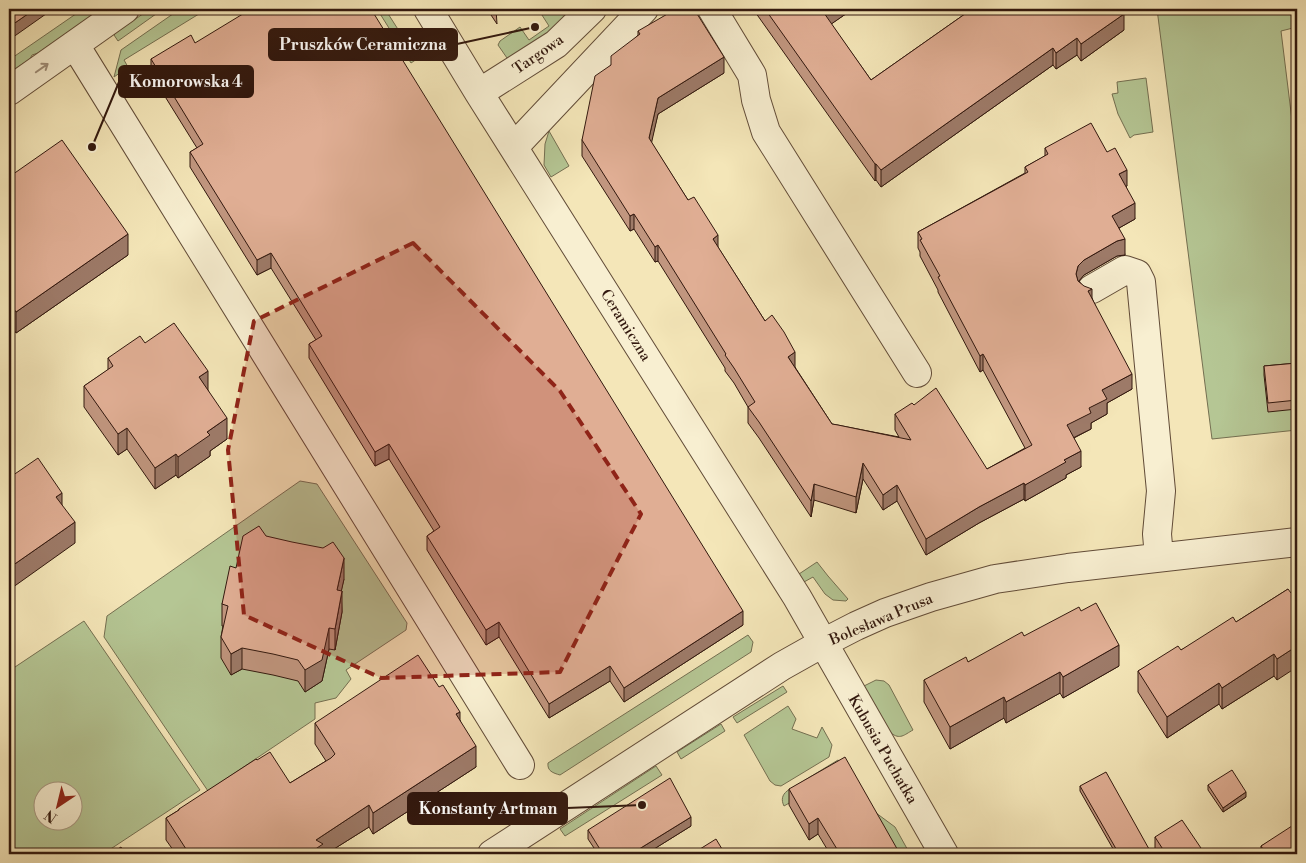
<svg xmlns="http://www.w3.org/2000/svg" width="1306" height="863" viewBox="0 0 1306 863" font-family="'Libre Bodoni',serif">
	<rect width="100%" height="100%" fill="#f4e6b8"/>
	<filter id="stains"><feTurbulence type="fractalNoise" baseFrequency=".004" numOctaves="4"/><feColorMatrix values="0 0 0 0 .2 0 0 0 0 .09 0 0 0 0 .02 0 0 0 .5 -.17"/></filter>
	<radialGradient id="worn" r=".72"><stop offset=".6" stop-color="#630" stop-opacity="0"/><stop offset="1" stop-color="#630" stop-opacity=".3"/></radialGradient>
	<path fill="#b5c694" stroke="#746f51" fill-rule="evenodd" d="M83,9H101L38,53L32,55L30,59L9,73V60Z
		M150,9H163L118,41L114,35L118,31Z
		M180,9H207L124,60L128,67L114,77L121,50Z
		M377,9H385L417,59L411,63Z
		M549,9H574L556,28L521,52L507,58L498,45L500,41L520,27L529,40L549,26L540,12L543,10Z
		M1157,9H1297V27L1281,31L1297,161V430L1212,439Z
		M1146,78L1153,132L1134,135L1130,138L1118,114L1112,94L1118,93L1117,82Z
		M549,131L569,166L551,177L544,165L545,144Z
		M300,481L317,484L407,623L406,630L346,670L351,679L336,698L315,703V719L208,791L104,637L107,616Z
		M817,562L828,576L848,599L846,601L833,600L825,594L813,577L804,582L799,574Z
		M84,621L200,790L103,854H9V671ZM42,790H72V820H42Z
		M748,635L753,642L751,652L560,775C553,773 547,771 548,763Z
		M876,680L884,681L889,685L913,730C904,735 900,740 891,733L864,686Z
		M783,686L787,692L737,723L733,717Z
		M788,706L796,719L792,729L817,738L822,727L832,745L829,757L781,786L775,785L770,781L744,735Z
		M721,724L725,731L681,759L677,752Z
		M838,760L842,763L868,807L895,827L910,854H893L845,771L784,806C781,800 782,795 787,791Z
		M656,766L662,775L565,836L560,829Z"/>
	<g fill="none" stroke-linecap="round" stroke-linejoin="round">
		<defs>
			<path id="minor" d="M428,9L479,93L797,597L944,854
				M712,9L752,75L756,100L766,132L917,373
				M75,45L520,765
				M9,91L125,9
				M479,93L556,44L592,9
				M514,147L644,9
				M1092,289L1125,270L1137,274L1141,282L1161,491L1157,534L1159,557
				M492,854L782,666L823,643L856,626L885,613L931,597L995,579L1068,568L1297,542"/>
		</defs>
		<use href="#minor" stroke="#624c38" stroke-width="30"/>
		<use href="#minor" stroke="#f8efd1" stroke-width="28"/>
	</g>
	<path fill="#c1967f" stroke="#32180e" d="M487,9H496L497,24Z
		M753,9H853L831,24L871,80L972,9L1124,30L1081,61L1077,55L1056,69L1053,65L881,187L876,180L875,181Z
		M638,31L724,73L658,114L651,142L765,321L832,424L899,437L895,430V414L987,469L1025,448L983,370L980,372L938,292V290L920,256V252L918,248V232L1025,173V167L1045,156V148L1107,152L1127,186H1126L1135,219L1119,228L1125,255L1117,256L1084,275L1079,281L1092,298L1132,389L1107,403V414L1091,423V429L1074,438L1081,467L1066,475V478L1025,501L1024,499L979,523L926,555L897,501L883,510L863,479L856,513L814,500L811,517L759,438L748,423V407L734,383L725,371V368L658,261L655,262L634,229L630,231L582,156V140L611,65L638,35Z
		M195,43L743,625L624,702L610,681L549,718L499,637L486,645L427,550V536L434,531L389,459L375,466L309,358V344L316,340L271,268L257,275L190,167V152L197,148L151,74V59Z
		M9,177L128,255L16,333L9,322Z
		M145,343L208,390L227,439L210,451V456L178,478L176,475L155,489L127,449L118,455L84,407V386L108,370V358Z
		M1297,363V409L1268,412L1264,375V366Z
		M236,568L344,579L341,591L342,612L335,650L329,649L322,681L305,692L298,681L273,675L242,669L231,675L221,658V637L223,626H222V604Z
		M1288,589L1277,680L1274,676L1222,709L1219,704L1167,738L1138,692V671L1181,650L1236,622Z
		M1024,636L1119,666L1063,698L1060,693L1006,723L1004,718L950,749L924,702V680L968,662Z
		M460,720L476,767L373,834L369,827L326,854H176L166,840V818L179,810V809L290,783L326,761L315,744V723Z
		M1208,785L1246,797L1223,812L1208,790Z
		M1080,786L1149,853L1147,854H1116L1080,791Z
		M789,789L900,854H830L818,834L809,840L789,805Z
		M691,826L646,854H598L588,839V830Z
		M1297,827V854H1261V846Z
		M1155,837L1205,854H1159L1155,848Z"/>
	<path fill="#9d7a68" stroke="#32180e" d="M35,9H53L9,40V27Z
		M477,9H483L477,12Z
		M830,9H853L824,29V13Z
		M1124,14V30L1081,61V44Z
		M1077,38V55L1056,69V53Z
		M1053,48V65L881,187V170Z
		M724,57V73L658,114L649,154V138L658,98Z
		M875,164H876V180L875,181Z
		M1127,170V186L1119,190V174Z
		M1135,203V219L1112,232V216Z
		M634,214V229L630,231V216Z
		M128,234V255L16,333V312Z
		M718,235V251L713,239Z
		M1125,239V255L1117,256L1084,275L1078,282L1076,274L1078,266L1084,260L1117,241Z
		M658,245V261L655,262V247Z
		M271,253V268L257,275V260Z
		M1092,289V305L1088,291Z
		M795,352V368L788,357Z
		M983,354V370L980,372V356Z
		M208,371V392L199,377Z
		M1132,374V389L1107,403V414L1091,423V429L1067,441V425L1102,390Z
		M227,418V439L210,451V456L178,478V457L207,432Z
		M127,428V449L118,455V434Z
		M389,444V459L375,466V452Z
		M1081,451V467L1066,475V478L1025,501V485L1064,460Z
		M176,454V475L155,489V468Z
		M863,463V479L856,513V497Z
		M1024,483V499L979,523L926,555V539L979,507Z
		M814,484V500L811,517V501Z
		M897,485V501L883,510V495Z
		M62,493V514L56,497Z
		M75,522V543L9,590V568Z
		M344,558V579L337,611V590Z
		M342,591V612L335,650V629Z
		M743,611V625L624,702V688Z
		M499,622V637L486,645V630Z
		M329,628V649L322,681L305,692V670Z
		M1119,645V666L1063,698V677Z
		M1297,646V667L1277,680V659Z
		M242,648V669L231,675V654Z
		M1274,654V676L1222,709V688Z
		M610,666V681L549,718V704Z
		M1060,672V693L1006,723V702Z
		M1219,683V704L1167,738V717Z
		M1004,697V718L950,749V727Z
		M460,712V733L456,714Z
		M476,746V767L373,834V813Z
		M1246,792V797L1223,812V808Z
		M369,805V827L326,854H308L316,840Z
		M691,817V826L646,854H631Z
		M818,818V834L809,840V824Z
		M1149,849V853L1147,854H1139Z"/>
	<path fill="#e0ae94" stroke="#32180e" d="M9,9H35L9,27Z
		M251,9H371L743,611L624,688L610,666L549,704L499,622L486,630L427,536L440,527L389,444L375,452L309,344L322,336L271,253L257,260L190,152L203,144L151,59L191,35L195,43Z
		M676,9H677L679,11L684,9H694L724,57L658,98L649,138L688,200L694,197L718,235L713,239L765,321L772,315L784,332L795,352L788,357L832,424L838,425L911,440L895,414L912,403L914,405L936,388L987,469L1032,445L983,354L980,356L938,277L940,276L920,240L922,239L918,232L1028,172L1025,167L1048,154L1045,148L1091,123L1107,152L1115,148L1127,170L1119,174L1135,203L1112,216L1125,239L1117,241L1084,260L1078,266L1076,274L1078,281L1084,286L1092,289L1088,291L1132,374L1102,390L1107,399L1089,408L1091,413L1067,425L1081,451L1064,460L1066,462L1025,485L1024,483L979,507L926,539L897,485L883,495L863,463L856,497L814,484L811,501L759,422L748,407L755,402L734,368L725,355L726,354L658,245L655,247L634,214L630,216L582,140L595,76L611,65V56L640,34L638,31Z
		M765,9H830L824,13L871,80L972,9H1120L1124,14L1081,44L1077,38L1056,53L1053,48L881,170L876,164H875Z
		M62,140L128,234L16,312L9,301V177Z
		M174,323L208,371L199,377L227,418L207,432L210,435L178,457L176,454L155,468L127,428L118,434L84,386L113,366L108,358L121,349L140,336L145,343Z
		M1297,363V400L1268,403L1264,366Z
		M38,458L62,493L56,497L75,522L9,568V478Z
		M259,526L266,536L292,542L323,548L333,542L344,558L337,590L342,591L335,629L329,628L322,660L305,670L298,660L273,654L242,648L231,654L221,637L228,606L222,604L230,566L236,568L243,536Z
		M1288,589L1291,593L1297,589V646L1277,659L1274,654L1222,688L1219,683L1167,717L1138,671L1178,646L1181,650L1233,617L1236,622Z
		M1096,603L1119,645L1063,677L1060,672L1006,702L1004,697L950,727L924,680L966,657L968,662L1022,632L1024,636L1079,607L1081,611Z
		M418,655L439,687L443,685L460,712L456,714L476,746L373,813L369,805L316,840L323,844L308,854H183L182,853L186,849L166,818L179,810V809L256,759L257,760L270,752L290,783L331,758L335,754L315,723Z
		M845,757L900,854H840L818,818L809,824L789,789Z
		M1232,770L1246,792L1223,808L1208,785Z
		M1106,772L1149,849L1139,854H1119L1080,786Z
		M670,778L691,817L631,854H603L588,830Z
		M1182,820L1205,854H1166L1155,837Z
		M1295,824L1297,826V854H1266L1261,846Z
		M716,839L725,854H692Z
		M121,847L125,854H110Z
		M1039,850L1041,854H1031Z"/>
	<defs><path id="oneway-shaft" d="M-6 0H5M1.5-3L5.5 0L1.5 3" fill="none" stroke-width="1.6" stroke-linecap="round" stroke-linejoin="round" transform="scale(1.25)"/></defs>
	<use stroke="#9f8e79" href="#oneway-shaft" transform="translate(42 68) rotate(-35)"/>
	<path fill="#8f2418" fill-opacity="0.2" stroke="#8f2418" stroke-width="4" stroke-dasharray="10 6" stroke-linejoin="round" d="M413,243L560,391L641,514L560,672L381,678L244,615L228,450L254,321Z"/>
	<g text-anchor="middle" stroke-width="4" stroke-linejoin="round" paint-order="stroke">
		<g font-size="15" fill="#32180e" stroke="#f8efd1">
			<text transform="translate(538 54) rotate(-35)" y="5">Targowa</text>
			<text transform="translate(626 325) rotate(58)" y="5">Ceramiczna</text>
			<text transform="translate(881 619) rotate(-23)" y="5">Bolesława Prusa</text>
			<text transform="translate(883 749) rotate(60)" y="5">Kubusia Puchatka</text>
		</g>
	</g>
	<path fill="none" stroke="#32180e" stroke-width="2" d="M535 27L457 44M92 147L119 82M642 805L567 808"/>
	<g fill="#32180e" stroke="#f8efd1" stroke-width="2">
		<circle cx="535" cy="27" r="5"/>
		<circle cx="92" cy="147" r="5"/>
		<circle cx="642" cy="805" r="5"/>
	</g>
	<g fill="#32180e" stroke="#32180e" stroke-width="2">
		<rect x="269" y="29" width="188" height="31" rx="5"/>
		<rect x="119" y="66" width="134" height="31" rx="5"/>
		<rect x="408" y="793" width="159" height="31" rx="5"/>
	</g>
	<g font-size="16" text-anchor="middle" font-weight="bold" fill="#fff">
		<text x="363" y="50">Pruszków Ceramiczna</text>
		<text x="186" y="87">Komorowska 4</text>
		<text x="488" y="814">Konstanty Artman</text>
	</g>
	<rect width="1306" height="863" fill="none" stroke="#f4e6b8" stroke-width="30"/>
	<rect x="10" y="10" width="1286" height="843" fill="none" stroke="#32180e" stroke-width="2.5"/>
	<rect x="15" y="15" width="1276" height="833" fill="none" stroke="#32180e"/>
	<g transform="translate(58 806) rotate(215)"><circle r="24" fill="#f8efd1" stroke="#a99983"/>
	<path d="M0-4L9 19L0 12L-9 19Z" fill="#8f2418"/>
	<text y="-8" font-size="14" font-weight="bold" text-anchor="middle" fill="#32180e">N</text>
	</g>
	<rect width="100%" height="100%" filter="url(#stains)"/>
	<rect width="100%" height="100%" fill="url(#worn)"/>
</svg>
